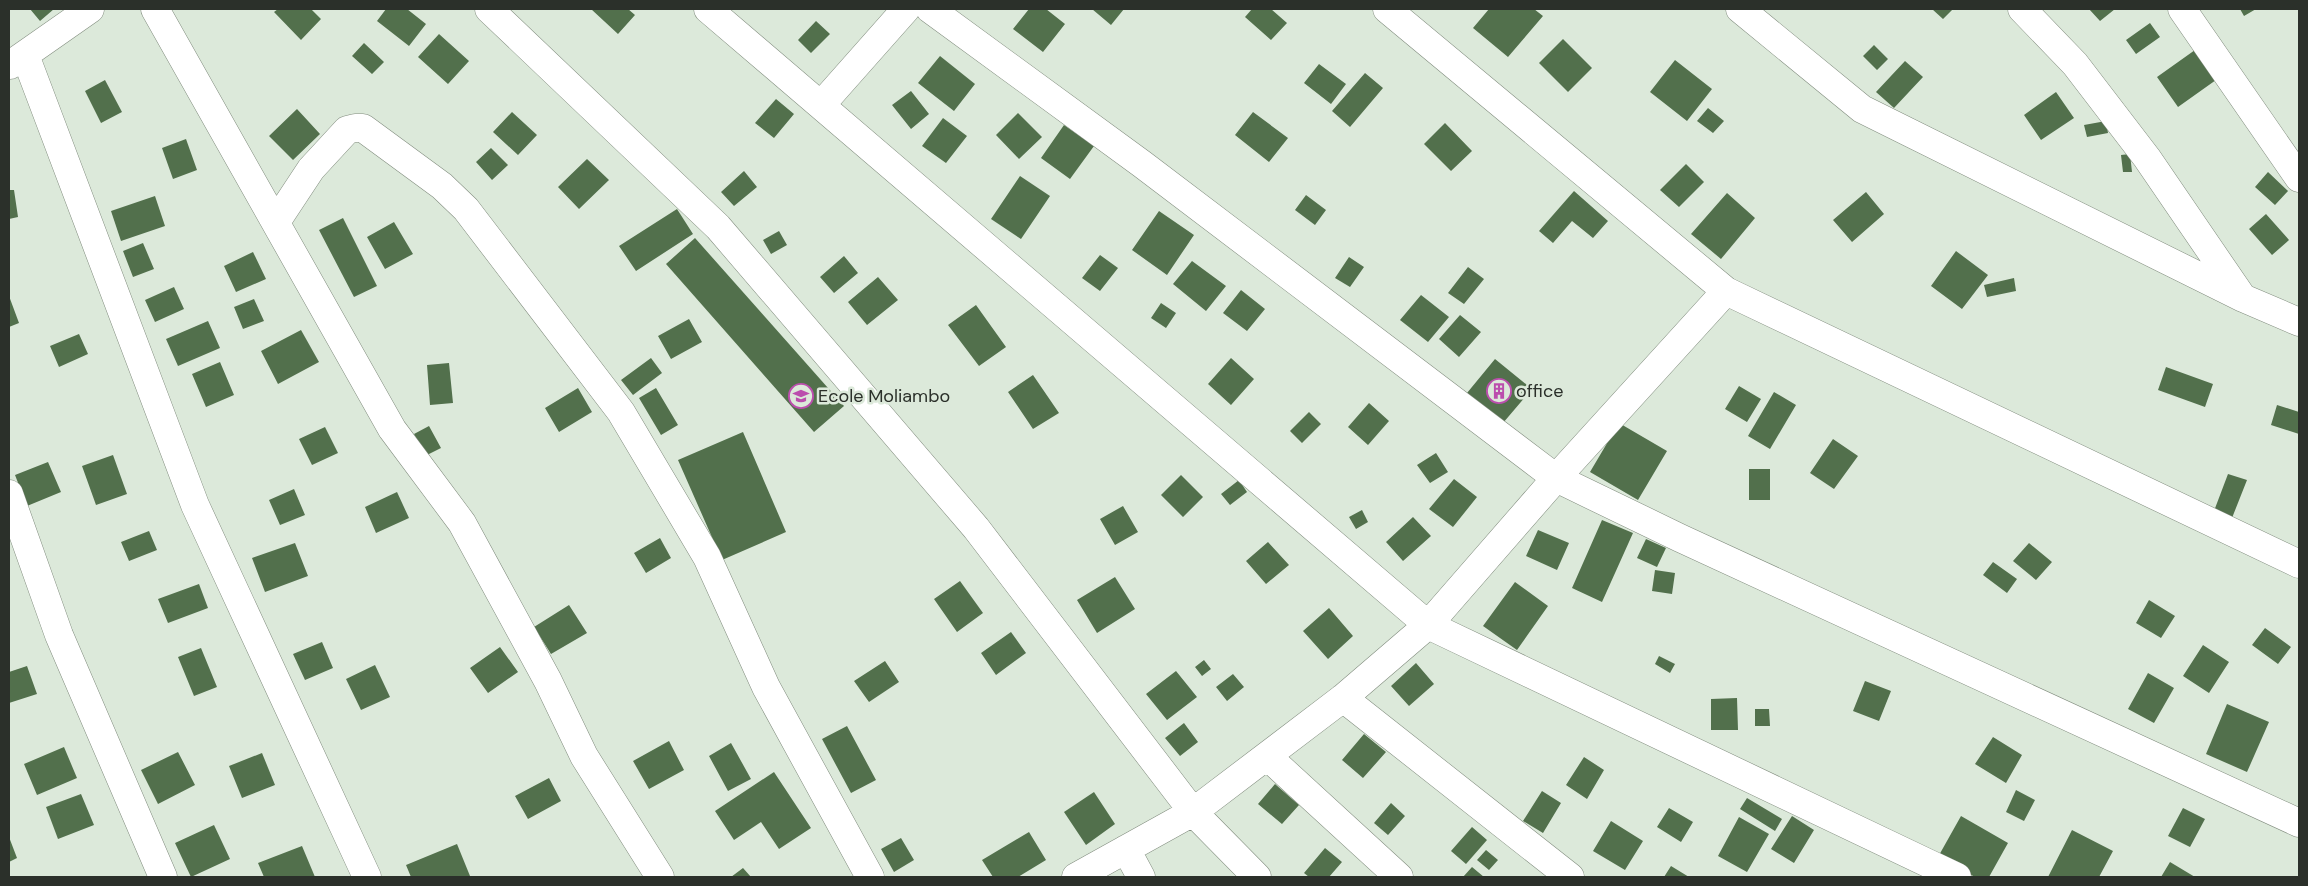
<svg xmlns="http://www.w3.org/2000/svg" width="2308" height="886" viewBox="0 0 2308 886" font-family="'DM Sans',sans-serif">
	<rect width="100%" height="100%" fill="#dce9da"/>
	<path fill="#52704c" d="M30,9H54L40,21Z
		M278,9H311L321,19L301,40L274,12Z
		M386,9H407L426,24L409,46L377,21Z
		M591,9H628L635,15L618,34Z
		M1029,9H1046L1065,24L1043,52L1013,29Z
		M1092,9H1124L1111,25Z
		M1252,9H1271L1287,23L1271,40L1245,17Z
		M1489,9H1534L1543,16L1508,57L1473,28Z
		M1932,9H1953L1943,19Z
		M2089,9H2115L2100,21Z
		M2240,9H2256L2244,16Z
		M816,21L830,34L811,53L798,40Z
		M2150,23L2160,37L2136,54L2126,40Z
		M439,34L469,61L448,84L418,57Z
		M1563,39L1592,68L1568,92L1539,63Z
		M364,43L384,62L372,74L352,56Z
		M1874,45L1888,59L1877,70L1863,56Z
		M2195,50L2216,80L2178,107L2157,77Z
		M940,56L975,84L954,111L918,83Z
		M1675,60L1712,89L1687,121L1650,92Z
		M1905,61L1923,77L1894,108L1876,92Z
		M1319,64L1346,84L1331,104L1304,83Z
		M1365,73L1383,88L1350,127L1332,111Z
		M105,80L122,112L101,123L85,91Z
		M911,91L929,114L911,129L892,105Z
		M2056,92L2074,118L2041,140L2024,115Z
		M776,99L794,114L774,138L755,123Z
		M1708,108L1724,121L1713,133L1697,121Z
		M297,109L320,134L293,160L269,136Z
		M512,112L537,135L518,155L493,132Z
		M1253,112L1288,138L1269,162L1235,135Z
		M1018,113L1042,137L1019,159L996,135Z
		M943,118L967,136L946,163L922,146Z
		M2106,121L2108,133L2087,137L2084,125Z
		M1445,123L1472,151L1451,171L1424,144Z
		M1064,125L1094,146L1070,179L1041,158Z
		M186,139L197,170L173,179L162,148Z
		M491,148L508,165L492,180L476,162Z
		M2130,154L2132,172H2123L2121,155Z
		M587,159L609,180L579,209L558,187Z
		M1686,164L1704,182L1679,207L1660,190Z
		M744,171L757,187L734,206L721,192Z
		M2268,172L2288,191L2275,205L2255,187Z
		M1020,176L1050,196L1021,239L991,219Z
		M9,190H14L18,217L9,219Z
		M1574,191L1608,221L1593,238L1572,221L1553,243L1539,231Z
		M1866,192L1884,214L1852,242L1833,220Z
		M1727,193L1755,218L1721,259L1691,234Z
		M1306,195L1326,210L1315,225L1295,210Z
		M155,196L165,226L121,241L111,211Z
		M677,209L693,234L636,271L619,246Z
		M1159,211L1194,235L1167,275L1132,250Z
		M2266,214L2289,240L2272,255L2249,229Z
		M343,218L377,286L354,297L319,230Z
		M394,222L413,254L385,269L367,237Z
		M779,231L787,245L771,254L763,240Z
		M695,238L844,406L814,432L666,264Z
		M143,243L154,269L133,277L123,251Z
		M1956,251L1988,275L1962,309L1931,286Z
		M253,252L266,279L236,292L224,266Z
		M1100,255L1118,268L1100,291L1082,278Z
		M844,256L858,273L834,293L820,277Z
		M1349,257L1364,267L1350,287L1335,278Z
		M1192,261L1226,286L1206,311L1173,284Z
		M1468,267L1484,279L1464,304L1448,293Z
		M878,277L898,300L867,325L848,302Z
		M2014,278L2016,291L1987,297L1984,285Z
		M174,287L184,309L155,322L145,300Z
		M1241,290L1265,309L1247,331L1223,313Z
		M1421,295L1449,317L1428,342L1400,320Z
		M9,296L19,323L9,327Z
		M254,299L264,321L243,329L234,307Z
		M1161,303L1176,313L1166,328L1151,318Z
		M976,305L1006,347L979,366L948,325Z
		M1460,315L1481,332L1459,357L1439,339Z
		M689,319L702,342L671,359L658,336Z
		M208,321L220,348L178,366L166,339Z
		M301,330L319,362L278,384L261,351Z
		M79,334L88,354L59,367L50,346Z
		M651,358L662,373L633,395L621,380Z
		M1231,358L1254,379L1231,405L1208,384Z
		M1495,359L1532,389L1503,423L1467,393Z
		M220,362L234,395L206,407L192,374Z
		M449,363L453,403L430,405L427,365Z
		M2166,367L2213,384L2205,407L2158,390Z
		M1033,375L1059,413L1033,429L1008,392Z
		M1739,386L1761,399L1747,422L1725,409Z
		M578,388L592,412L559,432L545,408Z
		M656,388L678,425L661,435L639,398Z
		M1774,392L1796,405L1770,449L1748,436Z
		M1369,403L1389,421L1368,445L1348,427Z
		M2277,405L2299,412V434L2271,425Z
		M1309,412L1321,424L1302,443L1290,431Z
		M1619,423L1667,451L1638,500L1590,472Z
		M429,426L441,448L425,456L414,434Z
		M325,427L338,453L312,465L299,439Z
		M743,432L786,532L722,560L678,460Z
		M1833,439L1858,456L1834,489L1810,473Z
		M1436,453L1448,472L1430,483L1417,465Z
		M113,455L127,494L96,505L82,466Z
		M48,462L61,492L27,506L15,475Z
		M1749,469H1770V500H1749Z
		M2228,474L2247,480L2232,518L2214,511Z
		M1181,475L1203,497L1183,517L1161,495Z
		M1454,479L1477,497L1453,527L1429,509Z
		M1239,480L1247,492L1230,505L1221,494Z
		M294,489L305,515L280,525L269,500Z
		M397,492L409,518L376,533L365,507Z
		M1123,506L1138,532L1115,545L1100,519Z
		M1362,510L1368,522L1356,529L1349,517Z
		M1413,517L1431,536L1403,561L1386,542Z
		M1602,520L1633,533L1602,602L1572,588Z
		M1538,530L1569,543L1557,570L1526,556Z
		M149,531L157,550L129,561L121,542Z
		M660,538L671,558L646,573L634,553Z
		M1646,539L1666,548L1657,567L1637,558Z
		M1268,542L1289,565L1266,584L1246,561Z
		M295,543L308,576L265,592L252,558Z
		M2029,543L2052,562L2036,580L2013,561Z
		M1993,562L2017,579L2007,593L1983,575Z
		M1655,570L1675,573L1672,594L1652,591Z
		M1115,577L1135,609L1097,633L1077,600Z
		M960,581L983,613L957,632L934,599Z
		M1515,582L1548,606L1517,650L1483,626Z
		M199,584L208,608L168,623L158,599Z
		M2149,600L2175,616L2161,638L2136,623Z
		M569,605L587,633L551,654L534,627Z
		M1329,608L1353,636L1328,659L1303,631Z
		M2265,628L2291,647L2278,664L2252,645Z
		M1011,632L1026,653L996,675L981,653Z
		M322,642L333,668L305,680L293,654Z
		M2203,645L2229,662L2209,693L2183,676Z
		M500,647L518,672L488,693L470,668Z
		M201,648L217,687L194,696L178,657Z
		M1659,656L1675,664L1670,673L1655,664Z
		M1204,660L1211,669L1202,676L1195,667Z
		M885,661L899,682L869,702L854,681Z
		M1416,663L1434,684L1409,706L1391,686Z
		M375,665L390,697L361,710L346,679Z
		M27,666L37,694L9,703V672Z
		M1176,671L1197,697L1167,720L1146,694Z
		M2148,673L2174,688L2154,723L2128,709Z
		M1233,674L1244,687L1227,701L1216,687Z
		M1865,681L1891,691L1879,721L1853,711Z
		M1737,698L1738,730H1711V699Z
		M2227,704L2269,722L2247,772L2206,754Z
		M1755,709H1769L1770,726H1755Z
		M1184,723L1198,742L1180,756L1165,738Z
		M847,726L876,780L851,793L822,739Z
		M1364,734L1386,752L1363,778L1342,760Z
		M1993,737L2022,755L2006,783L1975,764Z
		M669,741L684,770L649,789L633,761Z
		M731,743L751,779L728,791L709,756Z
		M64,747L77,778L37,795L24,764Z
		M178,752L195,785L158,804L141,770Z
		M262,753L275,785L242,798L229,766Z
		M1584,757L1604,770L1587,799L1566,785Z
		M774,772L811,828L779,849L761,822L734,840L715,811Z
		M549,778L561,801L528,819L515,796Z
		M1275,784L1299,805L1282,824L1258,804Z
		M2016,790L2035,800L2024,821L2006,812Z
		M1542,791L1561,803L1543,833L1523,821Z
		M1094,792L1115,824L1086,845L1064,812Z
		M81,794L94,825L58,839L46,807Z
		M1747,798L1782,819L1775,831L1740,809Z
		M1391,803L1405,816L1388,835L1374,823Z
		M1669,808L1693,822L1681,842L1657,827Z
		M2183,808L2205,819L2190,847L2168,836Z
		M1792,816L1814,830L1794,863L1771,849Z
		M1961,816L2008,843L1989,877H1975L1938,857Z
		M1739,817L1769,834L1747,872L1718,856Z
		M1611,821L1643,841L1625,870L1593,851Z
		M214,825L230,859L191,877L175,843Z
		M1472,827L1487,840L1466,864L1451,851Z
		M2072,830L2113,851L2099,877H2048Z
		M1029,832L1046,860L1018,877H993L982,860Z
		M9,837L17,858L9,862Z
		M901,838L914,860L894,872L881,849Z
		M457,844L470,876L411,877L406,865Z
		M302,846L315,877H264L258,863Z
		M1325,848L1342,862L1329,877H1309L1304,873Z
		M1486,850L1498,860L1489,870L1477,860Z
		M2170,862L2195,877H2161Z
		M1671,866L1689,877H1664Z
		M1472,867L1484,877H1463Z
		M743,868L751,877H731Z"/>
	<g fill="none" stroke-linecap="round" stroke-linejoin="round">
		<defs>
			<path id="street" d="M155,9L392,429L462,523L548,681L584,756L660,877
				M489,9L718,227L976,528L1193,812L1257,877
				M708,9L1428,625L1957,877
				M930,9L1142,164L1556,478L1680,538L2299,823
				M1387,9L1726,291L2299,564
				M1740,9L1862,109L2243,298L2299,322
				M2022,9L2075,64L2147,158L2242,297
				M2182,9L2299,178
				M25,55L195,505L367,877
				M10,65L90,9
				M821,105L906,9
				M276,222L311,169L347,130L355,128H363L442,186L466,209L621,412L707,557L766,687L870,877
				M9,494L59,635L163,877
				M1343,698L1570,877
				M1267,756L1399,877
				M1126,849L1141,877
				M1076,877L1193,812L1343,698L1428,625L1556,478L1726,291"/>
		</defs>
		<use href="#street" stroke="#818c7e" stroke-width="29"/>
		<use href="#street" stroke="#fff" stroke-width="28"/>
	</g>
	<defs>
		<symbol id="building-ring" viewBox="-11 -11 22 22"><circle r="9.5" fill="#dce9da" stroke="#bb4ead" stroke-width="1.5"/><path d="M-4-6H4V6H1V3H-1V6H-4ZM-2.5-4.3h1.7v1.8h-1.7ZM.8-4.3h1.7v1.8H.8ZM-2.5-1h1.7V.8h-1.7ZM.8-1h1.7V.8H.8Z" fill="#bb4ead"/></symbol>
		<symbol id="school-ring" viewBox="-11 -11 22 22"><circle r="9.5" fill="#dce9da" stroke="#bb4ead" stroke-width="1.5"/><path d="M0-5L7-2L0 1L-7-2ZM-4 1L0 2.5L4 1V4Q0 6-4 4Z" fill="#bb4ead"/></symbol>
	</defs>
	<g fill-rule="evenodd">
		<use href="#building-ring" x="1485" y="377" width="28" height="28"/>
		<use href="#school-ring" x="787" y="382" width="28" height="28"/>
	</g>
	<g text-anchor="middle" stroke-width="5" stroke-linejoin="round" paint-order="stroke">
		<g font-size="18" fill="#2b302a" stroke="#dce9da" text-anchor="start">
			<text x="1516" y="397">office</text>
			<text x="818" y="402">Ecole Moliambo</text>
		</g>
	</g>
	<rect width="2308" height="886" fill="none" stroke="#2b302a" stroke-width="20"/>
</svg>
